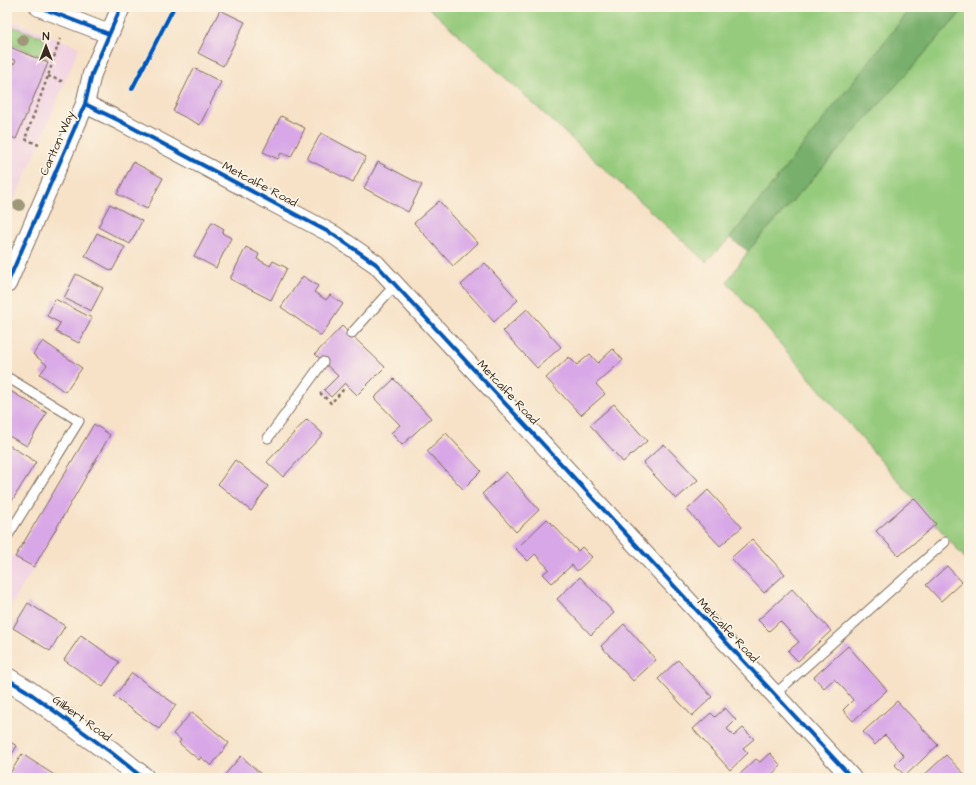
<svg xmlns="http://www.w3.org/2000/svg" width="976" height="785" viewBox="0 0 976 785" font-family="'Architects Daughter',sans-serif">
	<rect width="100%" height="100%" fill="#fcf5e5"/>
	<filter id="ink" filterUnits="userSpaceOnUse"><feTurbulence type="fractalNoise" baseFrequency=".025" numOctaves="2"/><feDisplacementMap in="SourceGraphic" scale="8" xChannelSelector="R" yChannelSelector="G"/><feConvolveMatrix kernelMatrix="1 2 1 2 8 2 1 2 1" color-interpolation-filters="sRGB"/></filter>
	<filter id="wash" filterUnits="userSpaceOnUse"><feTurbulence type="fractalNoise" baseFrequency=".012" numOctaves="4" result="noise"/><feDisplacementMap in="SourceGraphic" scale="16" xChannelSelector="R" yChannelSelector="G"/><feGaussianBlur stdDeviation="0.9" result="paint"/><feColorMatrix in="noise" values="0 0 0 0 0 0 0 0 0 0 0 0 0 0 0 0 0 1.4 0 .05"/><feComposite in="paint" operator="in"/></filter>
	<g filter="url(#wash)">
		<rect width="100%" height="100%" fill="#f7e2c8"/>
		<path fill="#f1d0e3" d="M7,19L79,47L36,152L7,216Z
			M7,553L34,567L7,613Z"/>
		<path fill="#96cb7d" stroke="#687a4e" d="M428,7H912L730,238L706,262Z
			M966,7H969V563L727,282L748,251Z
			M7,25L43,37L47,59L7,43Z"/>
		<path fill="#78af6c" stroke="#5a6c45" d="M912,7H966L748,251L730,238Z"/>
		<g id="blocks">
			<path fill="#d8a7e7" d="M220,10L245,22L223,66L198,53Z
				M10,47L48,63L16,139L7,135V61L14,64L16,61L7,57V54Z
				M194,68L221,82L200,125L173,111Z
				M281,116L305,128L291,157L281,153L278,159L263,152Z
				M321,133L366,157L353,182L307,159Z
				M133,162L163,178L147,209L117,194Z
				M378,162L422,185L408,212L364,188Z
				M439,201L478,243L453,266L414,223Z
				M110,204L142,221L130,244L98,227Z
				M212,222L224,229L222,233L231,238L216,268L194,256Z
				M97,233L125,247L112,271L85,256Z
				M246,247L259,254L257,259L263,262L270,266L273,261L287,268L271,300L230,279Z
				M485,263L518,300L494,322L461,285Z
				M76,274L103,288L91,311L64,298Z
				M303,276L318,286L314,292L326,300L330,295L343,304L321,336L281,307Z
				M55,299L92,318L79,343L56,332L60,323L47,316Z
				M527,309L561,347L537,368L503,331Z
				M342,326L385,367L357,395L345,383L331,397L324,390L338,376L315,354Z
				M43,341L82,368L65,392L40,374L47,365L33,354Z
				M613,349L623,360L596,384L605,394L581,415L546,378L569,357L577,365L590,354L598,363Z
				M394,379L431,418L402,445L391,433L400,425L374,398Z
				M7,389L47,413L27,446L7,435Z
				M614,404L647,441L623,462L590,425Z
				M307,419L323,434L283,477L267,462Z
				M94,424L110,435L34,567L15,557Z
				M446,433L481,471L463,489L427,451Z
				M7,444L36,462L7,509Z
				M664,444L698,480L676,499L643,463Z
				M235,460L268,486L251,511L218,484Z
				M506,472L539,510L516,532L482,494Z
				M708,490L742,527L720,546L687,510Z
				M914,498L936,524L899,556L876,531Z
				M547,519L578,551L582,547L592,557L577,571L572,565L552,583L543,574L549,569L535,554L528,561L516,549Z
				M752,539L785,574L764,593L731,558Z
				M947,566L962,582L941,601L926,585Z
				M580,577L614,613L591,635L557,599Z
				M792,589L831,631L798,661L788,651L799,642L780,621L769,631L758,620Z
				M28,603L65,626L50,651L13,628Z
				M624,624L656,660L633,681L601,646Z
				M81,635L119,662L103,687L64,660Z
				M848,646L887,690L853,721L843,710L853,700L844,689L834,679L824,688L814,677Z
				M678,660L712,697L692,716L658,679Z
				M132,673L176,705L159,729L114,697Z
				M897,701L938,745L905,776L895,765L904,756L885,735L875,745L863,732Z
				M725,708L736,720L727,729L734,736L743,728L754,739L743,748L748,753L730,770L693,729L711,713L715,717Z
				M192,712L229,743L211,766L201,757L199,760L179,743L181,740L173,734Z
				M7,740L17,746L7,762Z
				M770,753L781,766L771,775L773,778H740L738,776L756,759L760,762Z
				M22,754L45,769L59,778H7Z
				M946,755L968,778H921Z
				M241,756L261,774L266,778H222Z"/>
		</g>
	</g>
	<g filter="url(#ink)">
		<use href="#blocks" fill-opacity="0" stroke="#7d6a5a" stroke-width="1"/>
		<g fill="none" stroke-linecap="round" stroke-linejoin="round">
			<defs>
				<path id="service" d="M351,334L395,285
					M7,377L79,421L7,537
					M268,438L323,362
					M775,694L945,542"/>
				<path id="minor" d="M39,7L109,34
					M85,104L120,121L334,235L376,264L852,778
					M7,284L85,104L92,74L121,7"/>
				<path id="tertiary" d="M7,679L27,691L112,753L143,778"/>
			</defs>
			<use href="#service" stroke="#7d6a5a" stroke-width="11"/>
			<use href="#minor" stroke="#7d6a5a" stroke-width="20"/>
			<use href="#tertiary" stroke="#7d6a5a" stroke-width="24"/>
			<path stroke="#7d6a5a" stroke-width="2.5" stroke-dasharray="3 3" stroke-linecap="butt" d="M48,76L64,82
				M39,145L25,139L48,76L60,39
				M320,393L331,403L344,389"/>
			<use href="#service" stroke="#fff" stroke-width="9"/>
			<use href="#minor" stroke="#fff" stroke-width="18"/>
			<use href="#tertiary" stroke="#fff" stroke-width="22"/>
			<defs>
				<path id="cycleway" d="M39,7L109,34
					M132,89L174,7
					M85,104L120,121L334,235L376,264L852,778
					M7,284L85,104L92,74L121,7
					M7,679L27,691L112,753L143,778"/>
			</defs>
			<use href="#cycleway" stroke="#fcf5e5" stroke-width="6"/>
			<use href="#cycleway" stroke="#0057b8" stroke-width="4"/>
		</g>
		<g fill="#9e977a">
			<circle cx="23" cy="40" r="6"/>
			<circle cx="19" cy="205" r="6"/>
		</g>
	</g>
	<g text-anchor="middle" stroke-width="3.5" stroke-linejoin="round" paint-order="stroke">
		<g font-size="12" fill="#3b2a1e" stroke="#fcf5e5">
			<text transform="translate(57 143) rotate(-66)" y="4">Carlton Way</text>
			<text transform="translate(260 184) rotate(28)" y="4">Metcalfe Road</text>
			<text transform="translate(508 392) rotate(47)" y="4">Metcalfe Road</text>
			<text transform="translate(728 630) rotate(47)" y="4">Metcalfe Road</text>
			<text transform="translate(82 718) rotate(36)" y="4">Gilbert Road</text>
		</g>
	</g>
	<rect width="976" height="785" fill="none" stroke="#fcf5e5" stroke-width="24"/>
	<g transform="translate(46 46)" stroke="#fcf5e5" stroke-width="3" paint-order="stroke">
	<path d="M0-3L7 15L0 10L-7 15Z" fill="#3b2a1e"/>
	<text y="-6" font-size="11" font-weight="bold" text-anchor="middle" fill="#3b2a1e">N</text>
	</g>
</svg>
